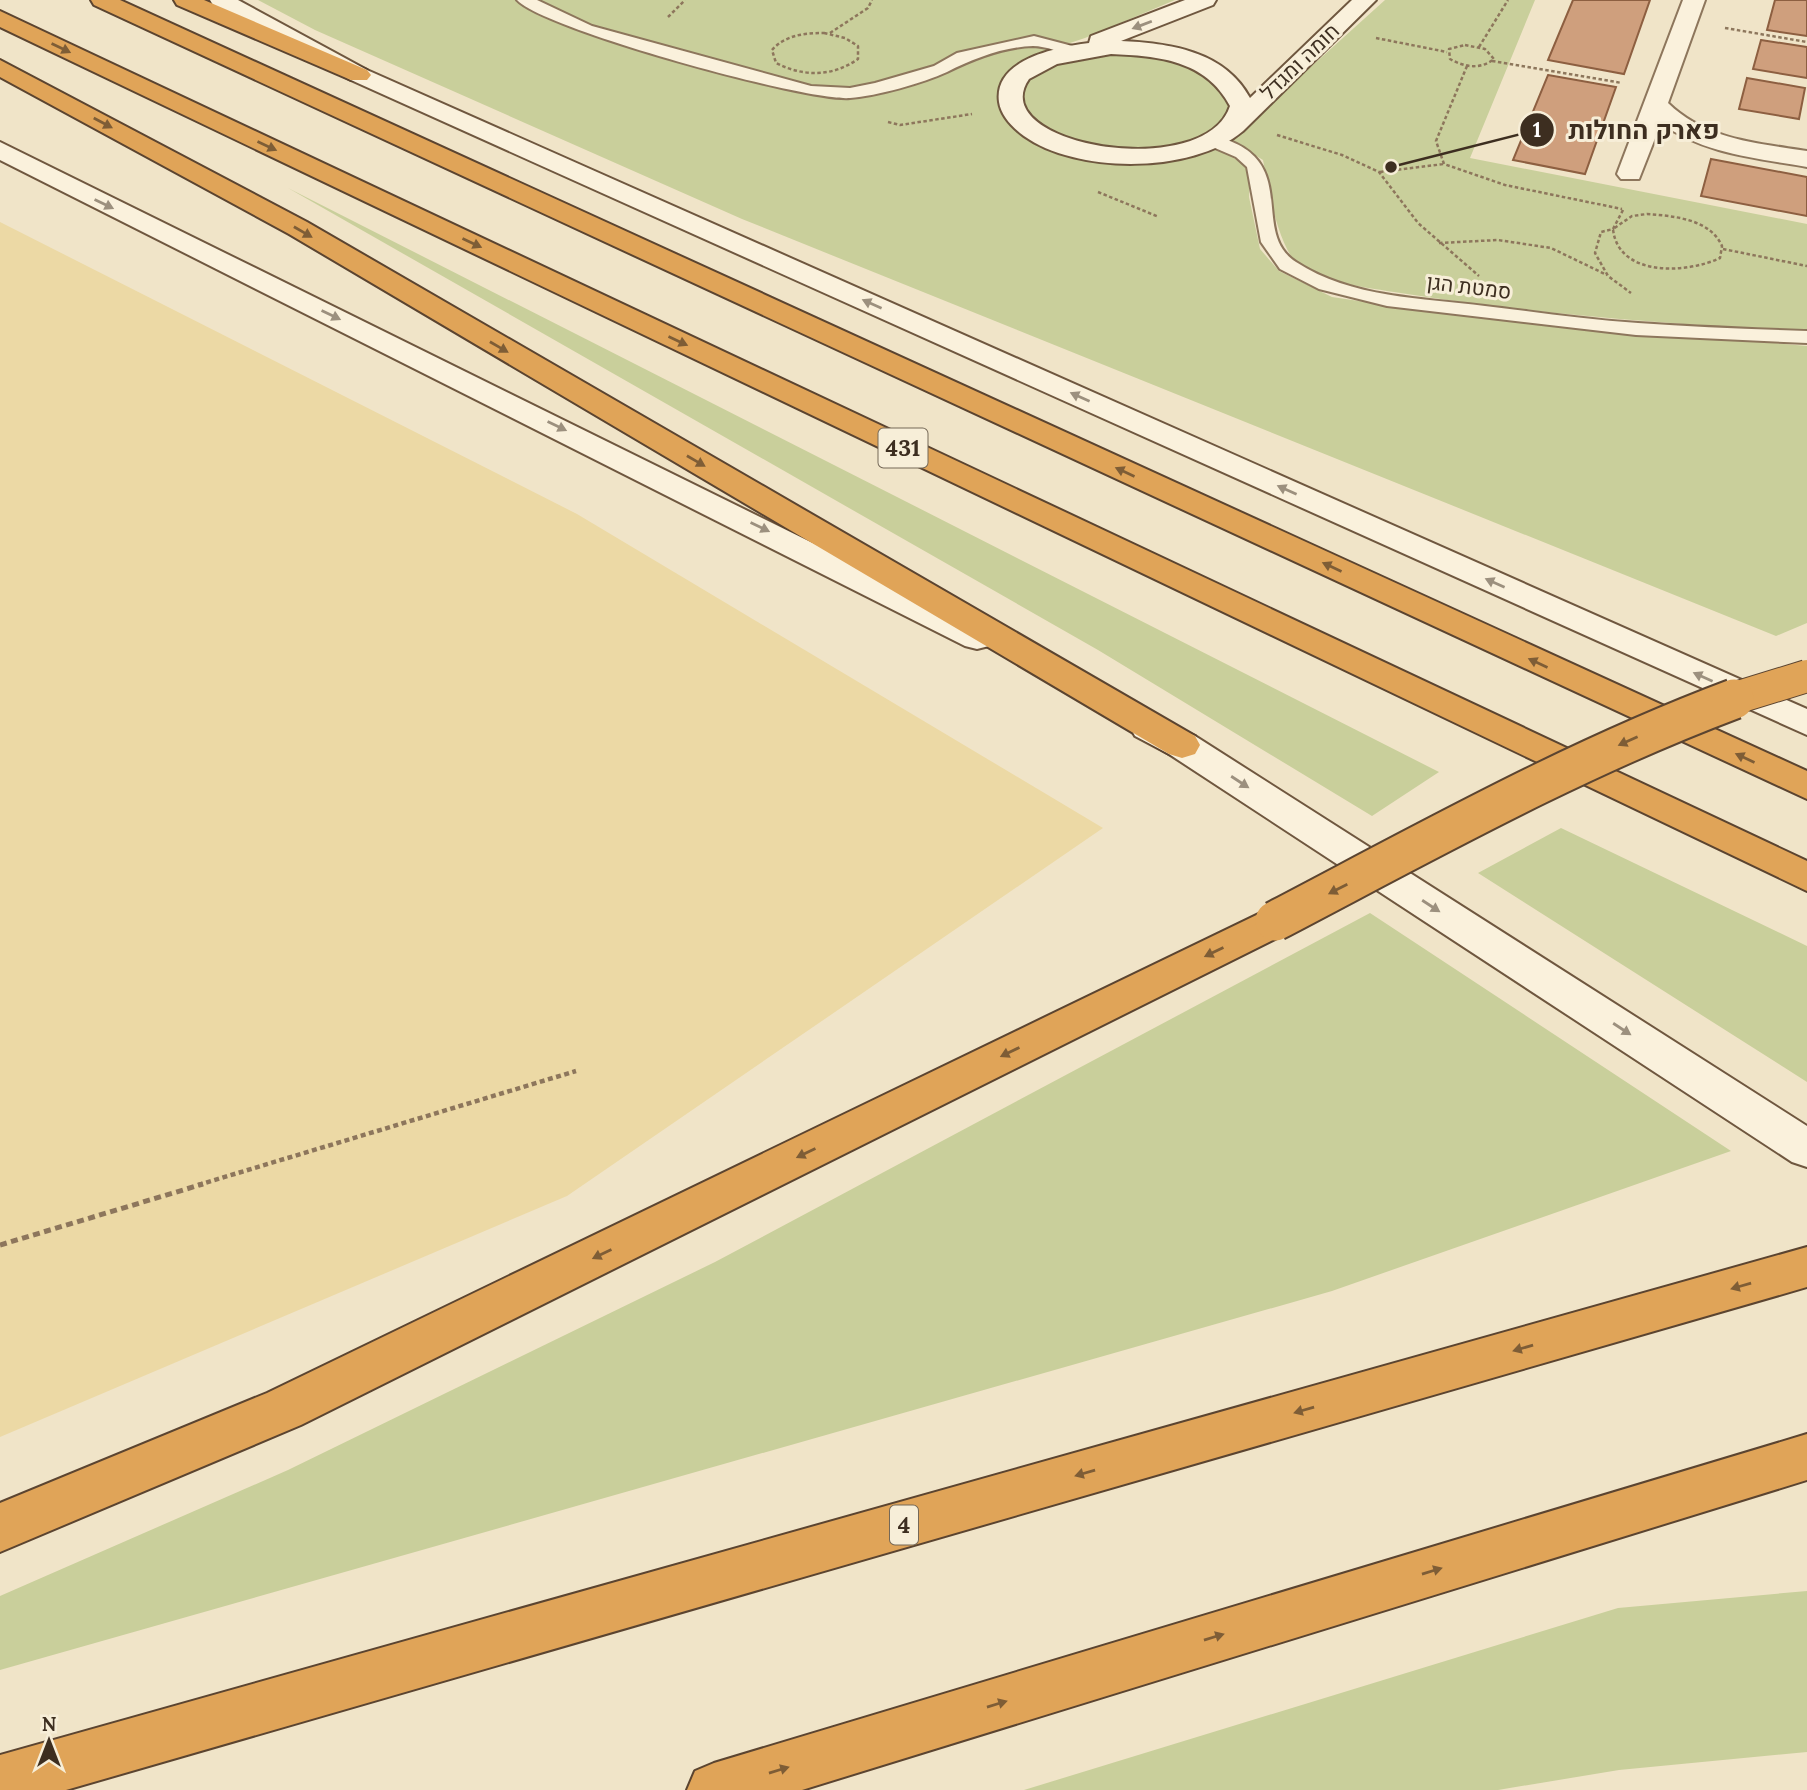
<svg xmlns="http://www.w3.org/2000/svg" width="1807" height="1790" viewBox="0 0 1807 1790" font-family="Lora,Heebo,serif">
	<rect width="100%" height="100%" fill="#f0e4c8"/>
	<path fill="#c9cf9b" d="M258,0H1175L1085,38L1031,56L1016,66L1001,92L1075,154L1215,146L1243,160L1250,176L1249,197L1260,249L1279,271L1332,297L1446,314L1807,346V623L1776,636L742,219L315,30Z
		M1385,0H1535L1470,158L1807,224V332C1669,324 1531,314 1394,292C1376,289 1319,281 1306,273C1278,254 1269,190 1263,160L1230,140Z
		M1149,51L1212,71L1237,106L1210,139L1143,154L1065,144L1021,116L1020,80L1075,52Z
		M288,188L1439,772L1372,816L1098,650Z
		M1561,828L1807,946V1082L1478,873Z
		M1370,913L1731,1151L1332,1291L0,1670V1596L288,1470L715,1262Z
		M1807,1591V1752L1619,1770L1498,1790H1024L1618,1608Z"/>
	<path fill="#ecd9a5" d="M0,222L577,514L1103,828L567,1196L0,1437Z"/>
	<path fill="#cf9f7d" stroke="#8d5f41" stroke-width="2" d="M1573,0H1650L1624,74L1548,60Z
		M1775,0H1807V36L1767,30Z
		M1761,40L1807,47V78L1753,69Z
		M1548,75L1616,87L1585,174L1513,160Z
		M1747,78L1805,88L1799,119L1739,109Z
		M1711,159L1807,177V216L1701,196Z"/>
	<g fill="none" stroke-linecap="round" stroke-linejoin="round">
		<defs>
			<path id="lane" d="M517,0H537L592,26L811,86L850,88L875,83L934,66L957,53L1034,36L1080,48L1082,51L1074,56C1062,53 1046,46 1033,46C1003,47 973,59 947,72C923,83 877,96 850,98C808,102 543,29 517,0Z
				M1214,136C1304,158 1248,231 1296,262C1351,298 1423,298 1485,306C1536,312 1587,320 1638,323C1694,327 1751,329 1807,331V343L1636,335L1387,306L1319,289L1280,269L1261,242L1247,167L1236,157L1208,145L1205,141L1208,137Z"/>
			<path id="street" d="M1683,0H1705L1668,103C1706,140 1757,143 1807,151V167C1757,158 1703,154 1661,123L1639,179H1621L1617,174Z"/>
			<path id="secondary" d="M210,0H238L367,70L1807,709V735L351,80L213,5Z
				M1185,0H1216L1213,5L1121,41C1169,43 1225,51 1250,98L1352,0H1376L1243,131C1193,174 1077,174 1024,136C1013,128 1001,116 999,102C993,59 1058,47 1089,43L1091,36ZM1111,54C1158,56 1206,60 1230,106C1205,183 983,145 1029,79L1057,64Z
				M0,142L989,630L994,638L989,646L977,649L965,646L0,160Z
				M1148,715L1195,736L1807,1126V1167L1792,1162L1169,754L1135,736L1130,727L1135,718Z"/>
			<path id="highway" d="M91,0H120L1807,771V799L94,5Z
				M174,0H204L367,70L371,75L367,80H351L177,5Z
				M0,11L1807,861V891L0,27Z
				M0,60L307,222L1195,736L1200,745L1195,754L1182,758L1169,754L289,234L0,77Z
				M1275,906L1289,910L1294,921L1289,932L301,1425L0,1552V1503L267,1393Z
				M1807,1247V1287L66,1790H0V1755Z
				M1807,1434V1480L802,1790H687L695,1771L714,1763Z"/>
		</defs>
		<use href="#lane" stroke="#8d765c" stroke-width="4"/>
		<use href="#street" stroke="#8d765c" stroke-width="4"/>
		<use href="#secondary" stroke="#6f573f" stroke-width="4"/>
		<use href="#highway" stroke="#5b4430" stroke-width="4"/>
		<path stroke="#8d765c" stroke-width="2.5" stroke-dasharray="3.5 2.5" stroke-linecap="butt" d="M668,17L685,0
			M1725,28L1807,42
			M824,33L845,38L858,46V59C832,77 804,77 776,63L772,50C785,35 805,33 824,33Z
			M830,33L868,8L872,0
			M1376,38L1447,52
			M1465,45L1485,49L1494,59C1480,70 1464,67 1450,59L1449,49Z
			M1479,47L1508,0
			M1492,61L1622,83
			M1467,66L1436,141L1444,164L1505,185L1622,209
			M888,122L900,125L972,114
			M1277,135L1342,155L1379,172L1418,223L1479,276
			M1380,172L1444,164
			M1098,192L1159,217
			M1623,210L1613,229L1601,232L1595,253L1608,276L1631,293
			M1647,214C1674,216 1710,219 1722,246L1720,258C1686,274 1618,277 1613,229L1632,216Z
			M1439,243L1498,240L1551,248L1607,275
			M1723,249L1807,266"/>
		<path stroke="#8d765c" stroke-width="4.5" stroke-dasharray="5 3.5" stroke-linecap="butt" d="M198,1185L576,1071"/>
		<path stroke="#8d765c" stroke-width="5" stroke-dasharray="7 4.5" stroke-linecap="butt" d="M0,1245L203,1184"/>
		<use href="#lane" fill="#faf1dc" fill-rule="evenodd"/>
		<use href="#street" fill="#faf1dc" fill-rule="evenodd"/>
		<use href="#secondary" fill="#faf1dc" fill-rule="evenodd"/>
		<use href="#highway" fill="#e0a458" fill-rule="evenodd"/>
		<defs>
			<path id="highway-bridge-far1" d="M1729,700L1807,676"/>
			<path id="highway-bridge" d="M1275,921C1426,842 1574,759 1734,699"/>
		</defs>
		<use href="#highway-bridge-far1" stroke="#5b4430" stroke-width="34" stroke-linecap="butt"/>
		<use href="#highway-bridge" stroke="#5b4430" stroke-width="43" stroke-linecap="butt"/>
		<use href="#highway-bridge-far1" stroke="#e0a458" stroke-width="32"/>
		<use href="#highway-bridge" stroke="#e0a458" stroke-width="39"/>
	</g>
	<defs><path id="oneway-solid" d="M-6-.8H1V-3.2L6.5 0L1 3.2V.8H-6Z" transform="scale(1.75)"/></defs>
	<g fill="#9c907e">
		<use href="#oneway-solid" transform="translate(1142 25) rotate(159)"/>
		<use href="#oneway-solid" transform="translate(104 204) rotate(26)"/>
		<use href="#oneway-solid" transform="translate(872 304) rotate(-156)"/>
		<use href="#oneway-solid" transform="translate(331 315) rotate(26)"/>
		<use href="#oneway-solid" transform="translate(1080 397) rotate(-156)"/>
		<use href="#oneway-solid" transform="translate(557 426) rotate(26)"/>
		<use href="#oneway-solid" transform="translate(1287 490) rotate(-156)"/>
		<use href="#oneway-solid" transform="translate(760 527) rotate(26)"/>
		<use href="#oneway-solid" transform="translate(1495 583) rotate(-156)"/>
		<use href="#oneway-solid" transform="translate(1703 677) rotate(-156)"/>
		<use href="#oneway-solid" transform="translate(1240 782) rotate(33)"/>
		<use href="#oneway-solid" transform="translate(1431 906) rotate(33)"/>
		<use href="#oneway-solid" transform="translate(1622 1029) rotate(33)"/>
	</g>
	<g fill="#7e5d36">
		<use href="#oneway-solid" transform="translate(61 48) rotate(26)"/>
		<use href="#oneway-solid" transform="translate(103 123) rotate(28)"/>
		<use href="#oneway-solid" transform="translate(267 146) rotate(25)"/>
		<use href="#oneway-solid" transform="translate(303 232) rotate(30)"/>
		<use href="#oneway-solid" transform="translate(472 243) rotate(25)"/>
		<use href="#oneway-solid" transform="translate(678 341) rotate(25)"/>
		<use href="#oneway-solid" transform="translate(499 347) rotate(30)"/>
		<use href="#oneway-solid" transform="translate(696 461) rotate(30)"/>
		<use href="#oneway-solid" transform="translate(1125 472) rotate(-155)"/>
		<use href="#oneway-solid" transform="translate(1332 567) rotate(-155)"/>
		<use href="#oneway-solid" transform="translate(1538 663) rotate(-155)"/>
		<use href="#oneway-solid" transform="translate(1628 741) rotate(156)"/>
		<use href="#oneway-solid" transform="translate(1745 758) rotate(-155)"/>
		<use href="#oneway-solid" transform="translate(1338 889) rotate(153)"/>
		<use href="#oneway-solid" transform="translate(1214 952) rotate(154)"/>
		<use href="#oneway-solid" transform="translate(1010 1052) rotate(154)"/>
		<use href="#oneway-solid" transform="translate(806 1153) rotate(154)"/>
		<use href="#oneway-solid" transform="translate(602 1254) rotate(154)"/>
		<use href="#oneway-solid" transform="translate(1741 1286) rotate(164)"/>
		<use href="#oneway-solid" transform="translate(1523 1348) rotate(164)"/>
		<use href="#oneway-solid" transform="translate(1304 1410) rotate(164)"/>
		<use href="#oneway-solid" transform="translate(1085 1473) rotate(164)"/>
		<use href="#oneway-solid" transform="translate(1432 1571) rotate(-17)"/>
		<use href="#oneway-solid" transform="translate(1214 1637) rotate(-17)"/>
		<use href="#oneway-solid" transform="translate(997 1704) rotate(-17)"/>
		<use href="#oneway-solid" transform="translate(779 1770) rotate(-17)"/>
	</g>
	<g text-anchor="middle" stroke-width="6" stroke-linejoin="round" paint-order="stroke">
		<g font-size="21" fill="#3d2e20" stroke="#f7eed8">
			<text transform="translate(1300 62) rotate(-44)" y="7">חומה ומגדל</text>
			<text transform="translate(1469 287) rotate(7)" y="7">סמטת הגן</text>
		</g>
		<g fill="#f7eed8" stroke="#756857" stroke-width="2">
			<rect x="878.5" y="428.5" width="49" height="39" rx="5"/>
			<rect x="890" y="1505.5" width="28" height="39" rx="5"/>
		</g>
		<g font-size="23" font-weight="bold" fill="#3d2e20">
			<text x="903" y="456">431</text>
			<text x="904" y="1533">4</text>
		</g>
	</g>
	<path fill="none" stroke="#3d2e20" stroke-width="2.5" d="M1391 167L1537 130"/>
	<g fill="#3d2e20" stroke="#f7eed8" stroke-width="2.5">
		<circle cx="1391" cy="167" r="7"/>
		<circle cx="1537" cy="130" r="18"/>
	</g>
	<g font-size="21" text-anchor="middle" font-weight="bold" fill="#fff">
		<text x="1537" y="137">1</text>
	</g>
	<g font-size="26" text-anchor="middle" font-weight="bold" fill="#3d2e20" stroke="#f7eed8" stroke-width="6" stroke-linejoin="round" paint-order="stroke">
		<text x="1644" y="139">פארק החולות</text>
	</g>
	<g transform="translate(49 1741)" stroke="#f7eed8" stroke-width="5" paint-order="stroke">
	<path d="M0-5L12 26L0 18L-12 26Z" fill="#3d2e20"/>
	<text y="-10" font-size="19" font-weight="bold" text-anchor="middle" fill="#3d2e20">N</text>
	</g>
</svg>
